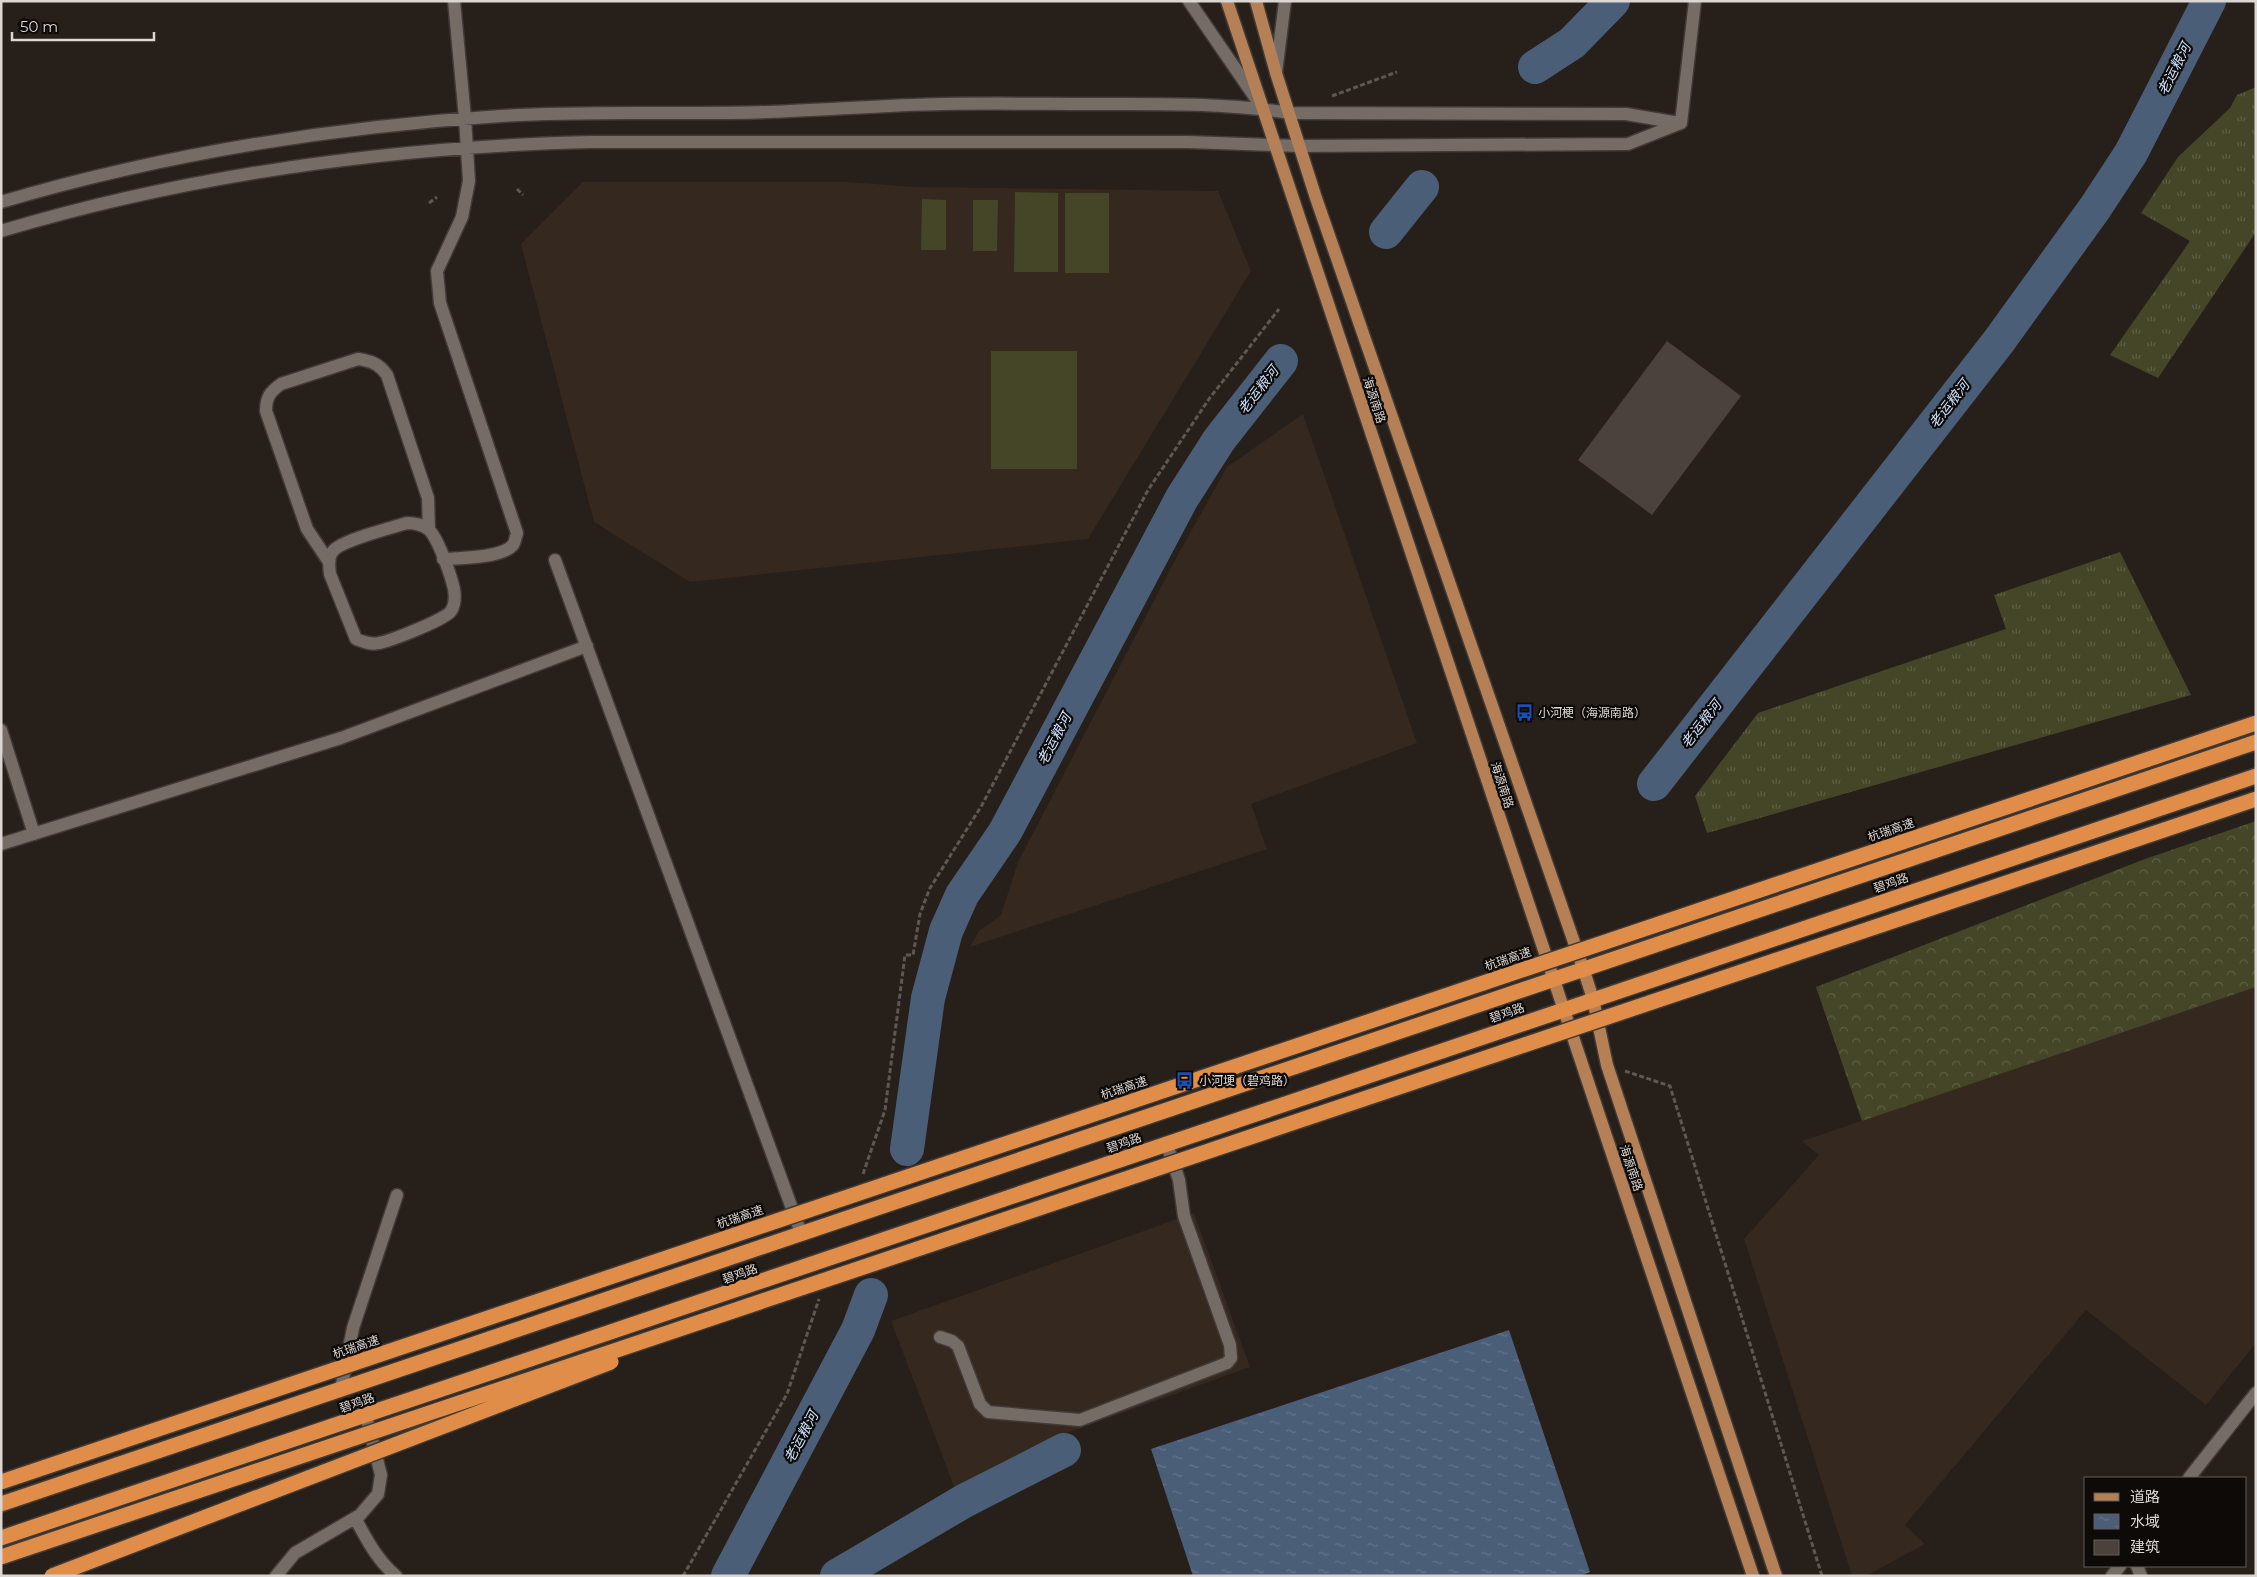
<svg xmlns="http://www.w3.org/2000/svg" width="2257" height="1577" viewBox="0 0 2257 1577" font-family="Montserrat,'Noto Sans SC',sans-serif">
	<defs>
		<pattern id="grass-tufts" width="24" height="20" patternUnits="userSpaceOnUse" patternTransform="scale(1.25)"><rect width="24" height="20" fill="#444627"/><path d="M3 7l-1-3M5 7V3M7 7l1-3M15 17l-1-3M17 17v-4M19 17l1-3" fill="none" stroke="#5e6045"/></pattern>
		<pattern id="forest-crowns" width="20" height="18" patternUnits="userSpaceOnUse" patternTransform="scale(1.25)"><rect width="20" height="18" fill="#444627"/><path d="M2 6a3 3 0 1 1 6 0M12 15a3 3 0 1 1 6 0" fill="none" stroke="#5e6045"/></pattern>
		<pattern id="water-ripples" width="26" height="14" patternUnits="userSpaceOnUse" patternTransform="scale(1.25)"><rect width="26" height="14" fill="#4b5e78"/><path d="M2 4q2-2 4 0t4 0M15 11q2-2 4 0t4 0" fill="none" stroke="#64748a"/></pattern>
	</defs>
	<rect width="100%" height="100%" fill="#271f1a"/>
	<path fill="#34281f" d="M583,182H847L917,187L1218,191L1251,271L1088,539L690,582L594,522L521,244Z
		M1303,414L1417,743L1251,804L1267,849L970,947L979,931L1001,915L1018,862L1175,560L1227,467Z
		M2256,987V1343L2206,1405L2086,1310L1905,1525L1925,1544L1866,1576H1852L1744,1239L1819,1155L1802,1141Z
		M1194,1213L1250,1367L1064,1434L955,1489L891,1321Z"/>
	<path fill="url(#grass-tufts)" d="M2256,87V232L2158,378L2110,355L2190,241L2141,213L2178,157L2230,108L2237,95Z
		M2120,552L2191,695L1707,833L1695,796L1758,713L2006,629L1994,595Z"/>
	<path fill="url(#forest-crowns)" d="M2256,821V987L1862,1121L1816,987L2145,859Z"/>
	<path fill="#444627" d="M1015,192L1058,193V272H1014Z
		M1065,193H1109V273H1065Z
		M922,199L946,200V250H921Z
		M973,200H998L997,251H973Z
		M991,351H1077V469H991Z"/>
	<path fill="url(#water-ripples)" d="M1509,1330L1590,1572L1580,1576H1193L1151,1449Z"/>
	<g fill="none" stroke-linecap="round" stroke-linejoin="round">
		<path stroke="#4b5e78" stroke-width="34" d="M1535,67L1572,43L1613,1
			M1386,232L1422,187
			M1654,784L1999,341L2095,208L2131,153L2209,1
			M907,1149L928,998L946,931L962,895L1005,832L1182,498L1219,440L1281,361
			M728,1576L858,1330L871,1295
			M837,1576L964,1501L1064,1450"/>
	</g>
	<path fill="#4b423d" d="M1667,341L1741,396L1652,515L1578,460Z"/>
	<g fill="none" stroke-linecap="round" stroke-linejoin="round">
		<defs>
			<path id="minor" d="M1189,1L1261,106
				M1276,73L1285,1
				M1681,123L1695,1
				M1,202C164,154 332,127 501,116C590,110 679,115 768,112C827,110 885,105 944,104C996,103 1048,104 1100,104C1163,104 1227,103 1289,113L1626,114L1679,123
				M1,231C192,174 391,147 590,142H1188L1299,146L1628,144L1681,123
				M407,523C415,523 421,524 428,529C438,537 451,576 454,589C455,595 455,605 451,611C447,619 390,641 379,643C371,645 364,642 356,639L330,574C329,567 328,557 333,551C342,540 391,528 407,523Z
				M443,559C460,558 502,558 513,545C515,542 516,536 517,533L440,303L437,271L462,217L469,181L465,118L454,1
				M555,560L801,1233
				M329,562L307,529L266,411C266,397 270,392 281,384L358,359C372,361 379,364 387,375L428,498L429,530
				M1,730L34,834
				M1,844L341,738L587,646
				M940,1337L952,1341L958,1346L980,1404L988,1412L1080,1420L1227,1363L1231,1358L1230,1345L1184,1216L1179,1180L1167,1145
				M341,1389L353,1328L397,1195
				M2189,1478L2256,1393
				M355,1518C367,1540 377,1560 396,1576
				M2137,1566L2141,1576
				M276,1576L295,1553L360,1515L378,1494L381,1475L366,1416
				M2112,1576L2120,1566"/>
			<path id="major" d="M1227,1L1753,1576
				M1256,1L1276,73L1316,198L1584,971L1593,999L1607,1065L1776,1576"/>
			<path id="highway" d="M1,1504L2256,742
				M1,1538L2256,776"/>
		</defs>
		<use href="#minor" stroke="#413a36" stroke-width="15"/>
		<use href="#major" stroke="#413a36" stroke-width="15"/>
		<use href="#highway" stroke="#413a36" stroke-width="18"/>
		<path stroke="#5e5753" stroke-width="3" stroke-dasharray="5 2.5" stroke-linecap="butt" d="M1332,96L1397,72
			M517,189L523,195
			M429,203L437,197
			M1625,1071L1670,1086L1822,1576
			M863,1174L885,1110L905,955H913L920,914L930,888L982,805L1148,490L1209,399L1279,309
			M683,1576L787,1394L819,1299"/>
		<use href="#minor" stroke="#766c66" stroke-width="12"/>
		<use href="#major" stroke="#b58055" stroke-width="12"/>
		<use href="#highway" stroke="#df8d49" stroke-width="15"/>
		<defs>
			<path id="highway-bridge" d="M1,1482L2256,723
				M1,1557L2256,799
				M52,1576L611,1362"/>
		</defs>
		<use href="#highway-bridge" stroke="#413a36" stroke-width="18" stroke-linecap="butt"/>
		<use href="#highway-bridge" stroke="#df8d49" stroke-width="15"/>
	</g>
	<defs>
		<symbol id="bus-bare" viewBox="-9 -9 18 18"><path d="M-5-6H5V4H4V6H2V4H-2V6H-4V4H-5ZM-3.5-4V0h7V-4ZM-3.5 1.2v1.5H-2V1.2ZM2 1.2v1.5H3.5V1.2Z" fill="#1a4fb4" stroke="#0d0a08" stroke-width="2.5" paint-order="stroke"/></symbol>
	</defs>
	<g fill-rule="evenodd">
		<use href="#bus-bare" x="1512" y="700" width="25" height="25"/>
		<use href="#bus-bare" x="1172" y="1068" width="25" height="25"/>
	</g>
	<g text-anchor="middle" stroke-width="4.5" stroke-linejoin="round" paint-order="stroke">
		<g font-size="12" fill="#dcd6d3" stroke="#0d0a08">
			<text transform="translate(1374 400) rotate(72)" y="4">海源南路</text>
			<text transform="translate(1502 785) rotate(72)" y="4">海源南路</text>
			<text transform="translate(1891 830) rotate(-19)" y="4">杭瑞高速</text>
			<text transform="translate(1891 883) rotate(-19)" y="4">碧鸡路</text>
			<text transform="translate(1508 959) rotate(-19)" y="4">杭瑞高速</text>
			<text transform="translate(1507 1013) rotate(-19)" y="4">碧鸡路</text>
			<text transform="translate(1124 1088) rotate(-19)" y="4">杭瑞高速</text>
			<text transform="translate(1124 1143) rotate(-19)" y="4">碧鸡路</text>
			<text transform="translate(1631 1168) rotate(71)" y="4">海源南路</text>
			<text transform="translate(740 1217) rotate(-19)" y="4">杭瑞高速</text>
			<text transform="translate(740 1274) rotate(-19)" y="4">碧鸡路</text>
			<text transform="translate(356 1347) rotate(-19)" y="4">杭瑞高速</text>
			<text transform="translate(357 1403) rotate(-19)" y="4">碧鸡路</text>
		</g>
		<g font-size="12" fill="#dcd6d3" stroke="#0d0a08" text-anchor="start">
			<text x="1538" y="717">小河梗（海源南路）</text>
			<text x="1199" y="1085">小河埂（碧鸡路）</text>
		</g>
		<g font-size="14" font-style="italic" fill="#cae0fd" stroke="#0d0a08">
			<text transform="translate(2174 69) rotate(-63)" y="5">老运粮河</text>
			<text transform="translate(1258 390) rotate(-52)" y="5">老运粮河</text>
			<text transform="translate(1949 404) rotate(-52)" y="5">老运粮河</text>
			<text transform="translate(1701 724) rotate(-52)" y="5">老运粮河</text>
			<text transform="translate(1054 739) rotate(-62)" y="5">老运粮河</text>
			<text transform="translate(801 1437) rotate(-62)" y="5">老运粮河</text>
		</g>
	</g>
	<rect width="2257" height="1577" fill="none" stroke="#dcd6d3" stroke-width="5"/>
	<rect x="2084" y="1477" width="162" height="90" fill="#0d0a08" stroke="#605c59"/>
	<rect x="2094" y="1493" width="25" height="8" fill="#b58055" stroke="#605c59"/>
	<text x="2130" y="1502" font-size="15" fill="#dcd6d3">道路</text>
	<rect x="2094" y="1514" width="25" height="15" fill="url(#water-ripples)" stroke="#605c59"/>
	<text x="2130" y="1527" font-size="15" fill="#dcd6d3">水域</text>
	<rect x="2094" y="1540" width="25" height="15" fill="#4b423d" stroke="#605c59"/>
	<text x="2130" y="1552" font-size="15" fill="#dcd6d3">建筑</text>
	<path d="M12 32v8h142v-8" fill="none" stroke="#dcd6d3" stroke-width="2.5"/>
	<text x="20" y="32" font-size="15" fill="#dcd6d3" stroke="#0d0a08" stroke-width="4" paint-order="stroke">50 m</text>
</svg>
